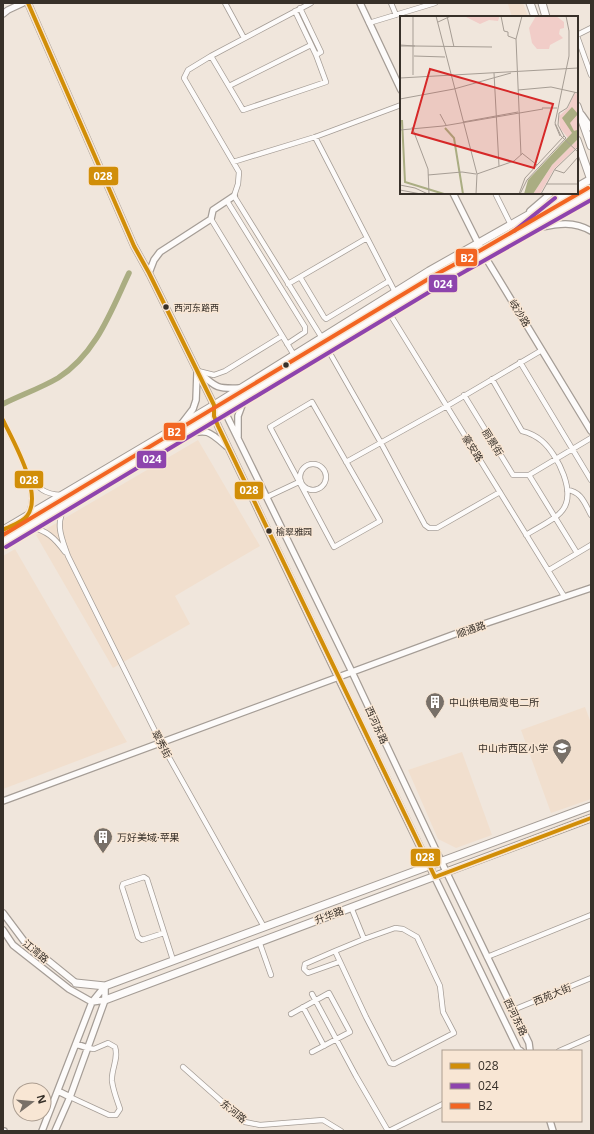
<svg xmlns="http://www.w3.org/2000/svg" width="594" height="1134" viewBox="0 0 594 1134" font-family="'Open Sans','Noto Sans SC',sans-serif">
	<rect width="100%" height="100%" fill="#f0e6dc"/>
	<path fill="#f1dfce" d="M510,3H523L528,17H512L508,4Z
		M198,440L260,546L175,596L190,624L113,668L36,535Z
		M15,549L127,742L3,789V556Z
		M585,707L591,723V799L551,813L521,730Z
		M462,752L492,835L456,848L438,839L408,770Z"/>
	<g fill="none" stroke-linecap="round" stroke-linejoin="round">
		<path stroke="#aaad82" stroke-width="5.5" d="M3,404C21,395 41,388 58,378C96,354 111,311 129,273"/>
		<defs>
			<path id="minor" d="M225,3L244,38
				M311,3L211,56L188,70L184,78L239,172L238,184L234,196L322,338
				M391,3L396,15
				M295,11L316,55
				M369,23L435,3
				M577,35L591,28
				M577,36L591,75
				M211,56L243,110L326,82L316,55L321,52L300,8
				M229,86L311,45
				M315,137L395,292
				M233,162L315,137L401,105
				M495,193L511,225
				M227,201L305,327V332L287,344
				M211,219L294,355
				M300,277L324,317L326,319L389,281
				M288,284L367,238
				M384,299L388,311L564,596
				M327,348L381,443L425,525L429,528H437L500,492
				M520,362L591,480
				M198,371L214,375L225,371L282,336
				M492,379L522,431C530,433 536,436 542,441C557,454 579,495 560,513C554,520 535,529 526,535
				M464,395L513,475H529L577,553
				M312,402L380,521L334,547L270,427Z
				M3,420C14,443 31,472 32,498C32,504 30,510 28,515
				M346,462L447,406L542,350
				M300 477a13 13 0 1 1 26 0a13 13 0 1 1-26 0Z
				M29,475C39,489 44,494 61,495
				M529,475L591,438
				M567,490C581,491 585,504 591,515
				M267,497L301,481
				M66,506C54,523 62,539 68,556L161,743L264,927
				M29,526C47,531 54,537 65,552
				M549,570L591,545
				M351,907L364,939L395,928L403,929L417,937L440,986L443,1012L454,1033L394,1064L390,1063L366,1017L335,951L364,939
				M164,933L142,940L138,937L122,887L123,884L144,877L147,879L173,960
				M259,941L271,975
				M335,951L305,964L304,969L308,973L339,962
				M487,957L591,915
				M312,994L356,1076L388,1131
				M303,1007L324,1046
				M513,1010L591,978
				M291,1014L329,993L350,1032L312,1052
				M559,1051L591,1037
				M183,1067L245,1122L260,1125L323,1120L341,1131
				M70,1097L109,1115H116L120,1109C117,1100 113,1090 112,1081C111,1069 119,1059 115,1047L108,1043L94,1049L88,1048
				M389,1131L443,1104"/>
			<path id="tertiary" d="M28,3L134,246L149,273L214,405V416L218,426L345,692L518,1049L521,1051
				M360,3L401,90
				M3,14L8,10L23,3
				M582,115L591,128
				M453,193L484,255L591,431
				M530,211L551,193
				M531,229C553,225 571,219 591,231
				M149,273L154,260L160,252L211,219L213,210L234,196
				M200,373C216,388 218,389 240,388
				M220,408L224,410L352,672L441,861L529,1043L530,1051
				M183,422L193,409L196,400L197,373
				M186,434C208,429 209,431 226,446
				M238,437V416L245,397
				M3,801L463,631L591,588
				M3,913L24,941L76,983
				M3,930L13,945L69,989L92,1002L105,1000
				M76,1044L88,1048
				M58,1091L70,1097
				M550,1121L553,1131
				M3,1131H4
				M42,1131L92,1002L105,986V1000L70,1097L55,1131"/>
			<path id="secondary" d="M530,3L535,17
				M542,3L546,17
				M577,106L591,146
				M577,140L591,180
				M577,187L591,179
				M3,530L214,405L429,271L567,193
				M3,542L438,280L484,255L591,193
				M76,983L105,986L591,806
				M105,1000C267,938 429,879 591,818"/>
		</defs>
		<use href="#minor" stroke="#a59d96" stroke-width="6"/>
		<use href="#tertiary" stroke="#a59d96" stroke-width="8"/>
		<use href="#secondary" stroke="#a59d96" stroke-width="9"/>
		<use href="#minor" stroke="#fdfbfa" stroke-width="4.5"/>
		<use href="#tertiary" stroke="#fdfbfa" stroke-width="5.5"/>
		<use href="#secondary" stroke="#fdfbfa" stroke-width="7"/>
		<defs>
			<path id="bus-1" d="M28,3L134,246L149,273L214,405V416L218,426L435,877L591,818
				M3,420C13,441 44,494 27,516C22,523 10,526 3,530"/>
			<path id="bus-2" d="M514,231L555,198
				M6,547L441,285L591,200"/>
			<path id="bus-3" d="M3,535L435,275L481,250L588,188"/>
		</defs>
		<use href="#bus-1" stroke="#f8e6d4" stroke-width="7"/>
		<use href="#bus-2" stroke="#f8e6d4" stroke-width="7"/>
		<use href="#bus-3" stroke="#f8e6d4" stroke-width="7"/>
		<use href="#bus-1" stroke="#d18e08" stroke-width="4"/>
		<use href="#bus-2" stroke="#8e44ad" stroke-width="4"/>
		<use href="#bus-3" stroke="#f26522" stroke-width="4"/>
	</g>
	<defs>
		<symbol id="building-pin" viewBox="-11 -11 22 30"><path d="M0 17L-7.5 6A9.5 9.5 0 1 1 7.5 6Z" fill="#787068" stroke="#f8e6d4"/><path d="M-4-6H4V6H1V3H-1V6H-4ZM-2.5-4.3h1.7v1.8h-1.7ZM.8-4.3h1.7v1.8H.8ZM-2.5-1h1.7V.8h-1.7ZM.8-1h1.7V.8H.8Z" fill="#fff"/></symbol>
		<symbol id="school-pin" viewBox="-11 -11 22 30"><path d="M0 17L-7.5 6A9.5 9.5 0 1 1 7.5 6Z" fill="#787068" stroke="#f8e6d4"/><path d="M0-5L7-2L0 1L-7-2ZM-4 1L0 2.5L4 1V4Q0 6-4 4Z" fill="#fff"/></symbol>
	</defs>
	<g fill-rule="evenodd">
		<use href="#building-pin" x="424" y="691" width="22" height="30"/>
		<use href="#school-pin" x="551" y="737" width="22" height="30"/>
		<use href="#building-pin" x="92" y="826" width="22" height="30"/>
	</g>
	<g fill="#373029" stroke="#f8e6d4" stroke-width="1.5">
		<circle cx="166" cy="307" r="3.5"/>
		<circle cx="286" cy="365" r="3.5"/>
		<circle cx="269" cy="531" r="3.5"/>
	</g>
	<g text-anchor="middle" stroke-width="3" stroke-linejoin="round" paint-order="stroke">
		<g font-size="9" fill="#373029" stroke="#f8e6d4" text-anchor="start">
			<text x="174" y="311">西河东路西</text>
			<text x="276" y="535">榆翠雅园</text>
		</g>
		<g font-size="10" fill="#373029" stroke="#f8e6d4">
			<text transform="translate(520 313) rotate(59)" y="4">岐沙路</text>
			<text transform="translate(493 442) rotate(58)" y="4">丽景街</text>
			<text transform="translate(473 448) rotate(58)" y="4">豪安路</text>
			<text transform="translate(471 629) rotate(-19)" y="4">顺通路</text>
			<text transform="translate(377 725) rotate(65)" y="4">西河东路</text>
			<text transform="translate(162 744) rotate(62)" y="4">翠秀街</text>
			<text transform="translate(329 915) rotate(-20)" y="4">升华路</text>
			<text transform="translate(36 951) rotate(40)" y="4">江湾路</text>
			<text transform="translate(552 994) rotate(-22)" y="4">西苑大街</text>
			<text transform="translate(516 1017) rotate(64)" y="4">西河东路</text>
			<text transform="translate(234 1111) rotate(39)" y="4">东河路</text>
		</g>
		<g font-size="10" fill="#373029" stroke="#f8e6d4" text-anchor="start">
			<text x="449" y="706">中山供电局变电二所</text>
			<text x="548" y="752" text-anchor="end">中山市西区小学</text>
			<text x="117" y="841">万好美域·苹果</text>
		</g>
	</g>
	<g transform="translate(400 16)">
		<rect width="178" height="178" fill="#f0e6dc"/>
		<path d="M64,0H99V2L98,5L89,4L80,8ZM136,0H156L164,6V12L160,13L159,18L163,22L150,29L149,33H137L132,27L129,12ZM175,77L178,78L177,114L168,122L160,112L159,100L168,92ZM178,123V130L154,153L140,178H133L152,149Z" fill="#f1cdc8"/>
		<path d="M172,91L178,98L170,107L174,115L177,114L178,107V123L152,149L133,178H124L128,164L172,117L162,102Z" fill="#aaad82"/>
		<path fill="none" stroke="#aaad82" stroke-width="2" d="M2,104L5,166L44,178M45,112L54,122L63,178"/>
		<path fill="none" stroke="#a69d94" stroke-width="1" d="M13,0V59M36,0L77,158L76,178M47,0L54,31M101,0L104,15L108,16V20L116,23L122,0M166,0L169,15V40L155,107L161,120L178,136M38,6L51,0M116,23L121,139M0,29L15,30H0M15,30L92,31M14,40L45,41M94,57L99,150M0,62L178,52M118,74L151,71L178,77M0,83L54,73L111,57M142,92H157M40,98L46,109M63,106L118,96M155,108L160,120M12,111L28,153L29,178M0,114L43,110L143,93M164,120L158,109L159,97L167,92L175,76M123,138L137,149M0,144V178M155,154L164,157L178,141M77,158L114,145L123,137M28,159L62,156L76,158M146,168H178M0,169L15,172L28,178M0,174L21,178M119,178L125,162L164,120L166,122L127,164L120,178M141,178L155,153L178,131"/>
		<path fill="#d62828" fill-opacity="0.15" stroke="#d62828" stroke-width="2" d="M30,53L153,88L134,152L12,117Z"/>
		<rect width="178" height="178" fill="none" stroke="#373029" stroke-width="2"/>
	</g>
	<g stroke="#f8e6d4" stroke-width="1.5">
		<rect x="88" y="166" width="31" height="20" rx="4" fill="#d18e08"/>
		<rect x="455" y="248" width="23" height="19" rx="4" fill="#f26522"/>
		<rect x="428" y="274" width="30" height="19" rx="4" fill="#8e44ad"/>
		<rect x="163" y="422" width="23" height="19" rx="4" fill="#f26522"/>
		<rect x="136" y="450" width="31" height="19" rx="4" fill="#8e44ad"/>
		<rect x="14" y="470" width="30" height="19" rx="4" fill="#d18e08"/>
		<rect x="234" y="481" width="30" height="19" rx="4" fill="#d18e08"/>
		<rect x="410" y="848" width="31" height="19" rx="4" fill="#d18e08"/>
	</g>
	<g font-size="11" text-anchor="middle" font-weight="bold" fill="#fff">
		<text x="103" y="180">028</text>
		<text x="467" y="262">B2</text>
		<text x="443" y="288">024</text>
		<text x="174" y="436">B2</text>
		<text x="152" y="463">024</text>
		<text x="29" y="484">028</text>
		<text x="249" y="494">028</text>
		<text x="425" y="861">028</text>
	</g>
	<rect width="594" height="1134" fill="none" stroke="#373029" stroke-width="8"/>
	<rect x="442" y="1050" width="140" height="72" fill="#f8e6d4" stroke="#ab9d90"/>
	<rect x="450" y="1063" width="20" height="6" fill="#d18e08" stroke="#ab9d90"/>
	<text x="478" y="1070" font-size="12" fill="#373029">028</text>
	<rect x="450" y="1083" width="20" height="6" fill="#8e44ad" stroke="#ab9d90"/>
	<text x="478" y="1090" font-size="12" fill="#373029">024</text>
	<rect x="450" y="1103" width="20" height="6" fill="#f26522" stroke="#ab9d90"/>
	<text x="478" y="1110" font-size="12" fill="#373029">B2</text>
	<g transform="translate(32 1102) rotate(74)"><circle r="19" fill="#f8e6d4" stroke="#ab9d90"/>
	<path d="M0-3L7 15L0 10L-7 15Z" fill="#787068"/>
	<text y="-6" font-size="11" font-weight="bold" text-anchor="middle" fill="#373029">N</text>
	</g>
</svg>
